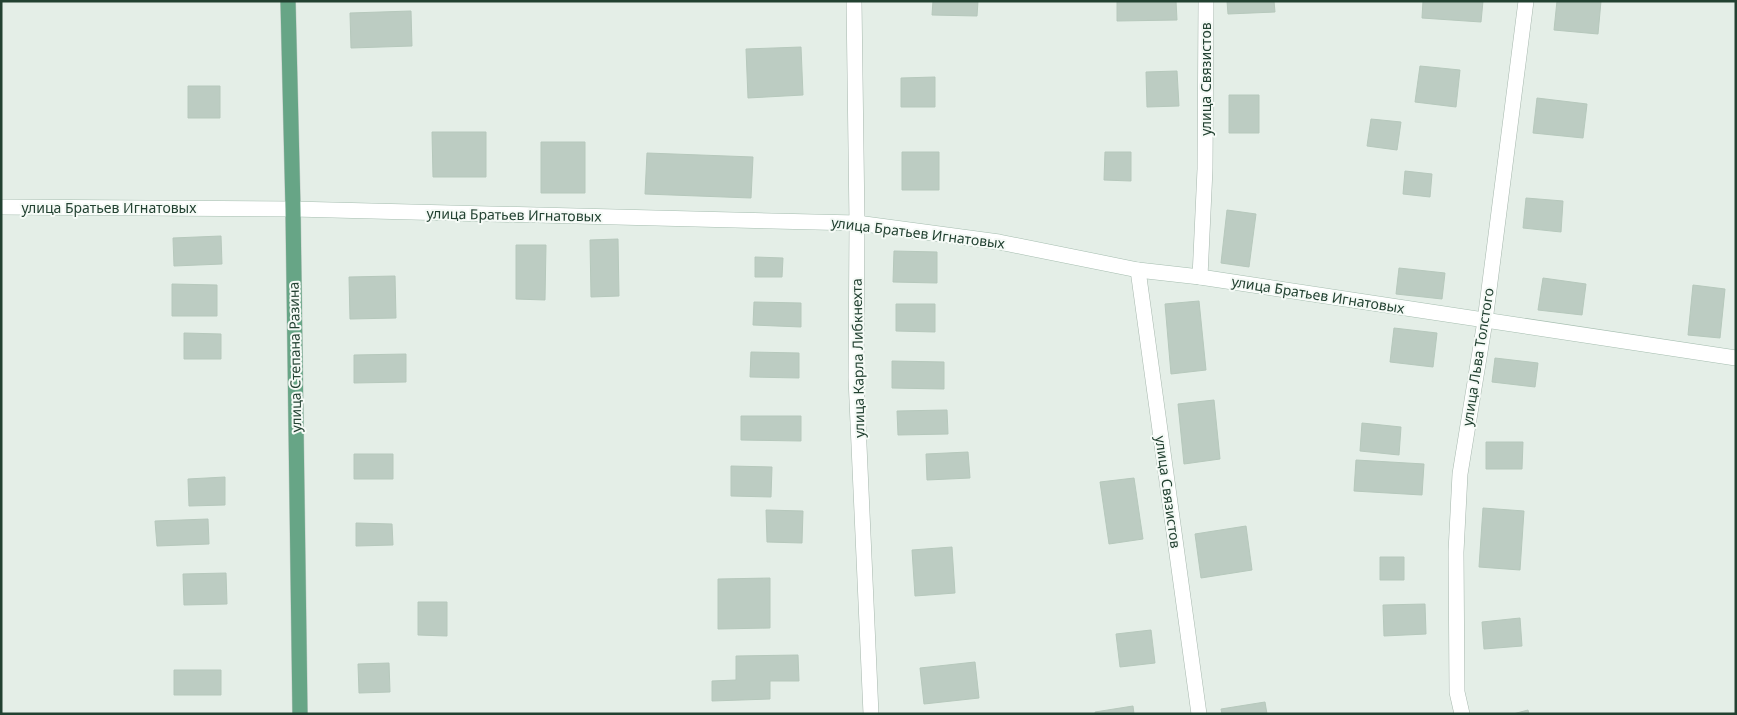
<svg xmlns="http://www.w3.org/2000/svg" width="1737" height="715" viewBox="0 0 1737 715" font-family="'Noto Sans',sans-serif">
	<rect width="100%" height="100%" fill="#e4eee7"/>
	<path fill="#bcccc2" stroke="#b6c8bc" d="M933,1H978L977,16L932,15Z
		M1117,1H1176L1177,20L1117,21Z
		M1227,1H1274L1275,12L1228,14Z
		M1423,1H1483L1481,22L1422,18Z
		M1557,1H1601L1598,34L1554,30Z
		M411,11L412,46L351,48L350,13Z
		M801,47L803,95L748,98L746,49Z
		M1420,66L1460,70L1456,107L1415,102Z
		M1177,71L1179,106L1147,107L1146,72Z
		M935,77V107H901V78Z
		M188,86H220V118H188Z
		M1229,95H1259V133H1229Z
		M1537,98L1587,104L1583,138L1533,133Z
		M1371,119L1401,122L1397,150L1367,146Z
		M432,132H486V177H433Z
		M541,142H585V193H541Z
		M902,152H939V190H902Z
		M1105,152H1131V181L1104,180Z
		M647,153L753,157L751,198L645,194Z
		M1405,171L1432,174L1430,197L1403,194Z
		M1526,198L1563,201L1561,232L1523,228Z
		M1227,210L1256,214L1249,267L1221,263Z
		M221,236L222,264L174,266L173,238Z
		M618,239L619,296L591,297L590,240Z
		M516,245H546L545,300L516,299Z
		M894,251L937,252V283L893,282Z
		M755,257L783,258L782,277H755Z
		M1399,268L1445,273L1442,299L1396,294Z
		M395,276L396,318L350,319L349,277Z
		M1543,278L1586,284L1582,315L1538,310Z
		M172,284L217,285V316H172Z
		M1693,285L1725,289L1720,338L1688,335Z
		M1199,301L1206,370L1171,374L1165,304Z
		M754,302L801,303V327L753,325Z
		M896,304H935V332L896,331Z
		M1394,328L1437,333L1433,367L1390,362Z
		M184,333L221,334V359H184Z
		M751,352L799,353V378L750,377Z
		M406,354V382L354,383V355Z
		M1495,358L1538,363L1535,387L1492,382Z
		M892,361L944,362V389L892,388Z
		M1214,400L1220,459L1184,464L1178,404Z
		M947,410L948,434L898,435L897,411Z
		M741,416H801V441L741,440Z
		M1362,423L1401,427L1399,455L1360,451Z
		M1486,442H1523L1522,469H1486Z
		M968,452L970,478L927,480L926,454Z
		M354,454H393V479H354Z
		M1356,460L1424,464L1422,495L1354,491Z
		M731,466L772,467L771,497L731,496Z
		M225,477V505L189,506L188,479Z
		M1134,478L1143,539L1109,544L1100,482Z
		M1483,508L1524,511L1520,570L1479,567Z
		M766,510L803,511L802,543L767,542Z
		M208,519L209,544L157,546L155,521Z
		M356,523L392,524L393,545L356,546Z
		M1246,526L1252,570L1201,578L1195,534Z
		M952,547L955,593L915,596L912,550Z
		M1380,557H1404V580H1380Z
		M226,573L227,604L184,605L183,574Z
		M770,578V628L718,629V579Z
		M418,602H447V636L418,635Z
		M1425,604L1426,634L1384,636L1383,605Z
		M1520,618L1522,646L1484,649L1482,622Z
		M1151,630L1155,663L1120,667L1116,634Z
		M798,655L799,681H770V699L712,701V681L736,680V656Z
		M975,662L979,698L924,704L920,668Z
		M389,663L390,692L359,693L358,664Z
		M174,670H221V695H174Z
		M1265,702L1267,714H1222L1221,709Z
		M1133,706L1134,714H1095V712Z
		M1528,710L1529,714H1513Z"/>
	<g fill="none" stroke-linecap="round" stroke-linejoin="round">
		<defs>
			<path id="street" d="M854,1L857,223L856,378L871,714
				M1138,270L1199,714
				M1200,277L1205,169L1206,1
				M1462,714L1457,692L1456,552L1460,474L1485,321L1526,1"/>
			<path id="secondary" d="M1,207L293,209L857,223L999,242L1138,270L1200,277L1736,358"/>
			<path id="primary" d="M288,1L293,209L300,714"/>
		</defs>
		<use href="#street" stroke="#a6b7ad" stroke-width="16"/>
		<use href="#secondary" stroke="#a5bdaf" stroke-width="16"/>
		<use href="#primary" stroke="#c1cac5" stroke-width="16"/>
		<use href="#street" stroke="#fff" stroke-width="15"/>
		<use href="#secondary" stroke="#fff" stroke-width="15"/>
		<use href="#primary" stroke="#67a586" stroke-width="15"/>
	</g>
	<g text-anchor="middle" stroke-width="4" stroke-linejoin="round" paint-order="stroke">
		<g font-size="14" fill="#224131" stroke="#f5faf6">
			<text transform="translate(1206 79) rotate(-90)" y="5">улица Связистов</text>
			<text x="109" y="213">улица Братьев Игнатовых</text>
			<text transform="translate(514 215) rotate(1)" y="5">улица Братьев Игнатовых</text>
			<text transform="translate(918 233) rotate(7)" y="5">улица Братьев Игнатовых</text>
			<text transform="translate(1318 295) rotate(9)" y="5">улица Братьев Игнатовых</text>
			<text transform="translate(295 357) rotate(-91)" y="5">улица Степана Разина</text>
			<text transform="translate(1478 357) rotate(-81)" y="5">улица Льва Толстого</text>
			<text transform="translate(858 358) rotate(-91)" y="5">улица Карла Либкнехта</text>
			<text transform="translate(1168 492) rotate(82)" y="5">улица Связистов</text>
		</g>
	</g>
	<rect width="1737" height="715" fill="none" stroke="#224131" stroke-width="5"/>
</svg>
